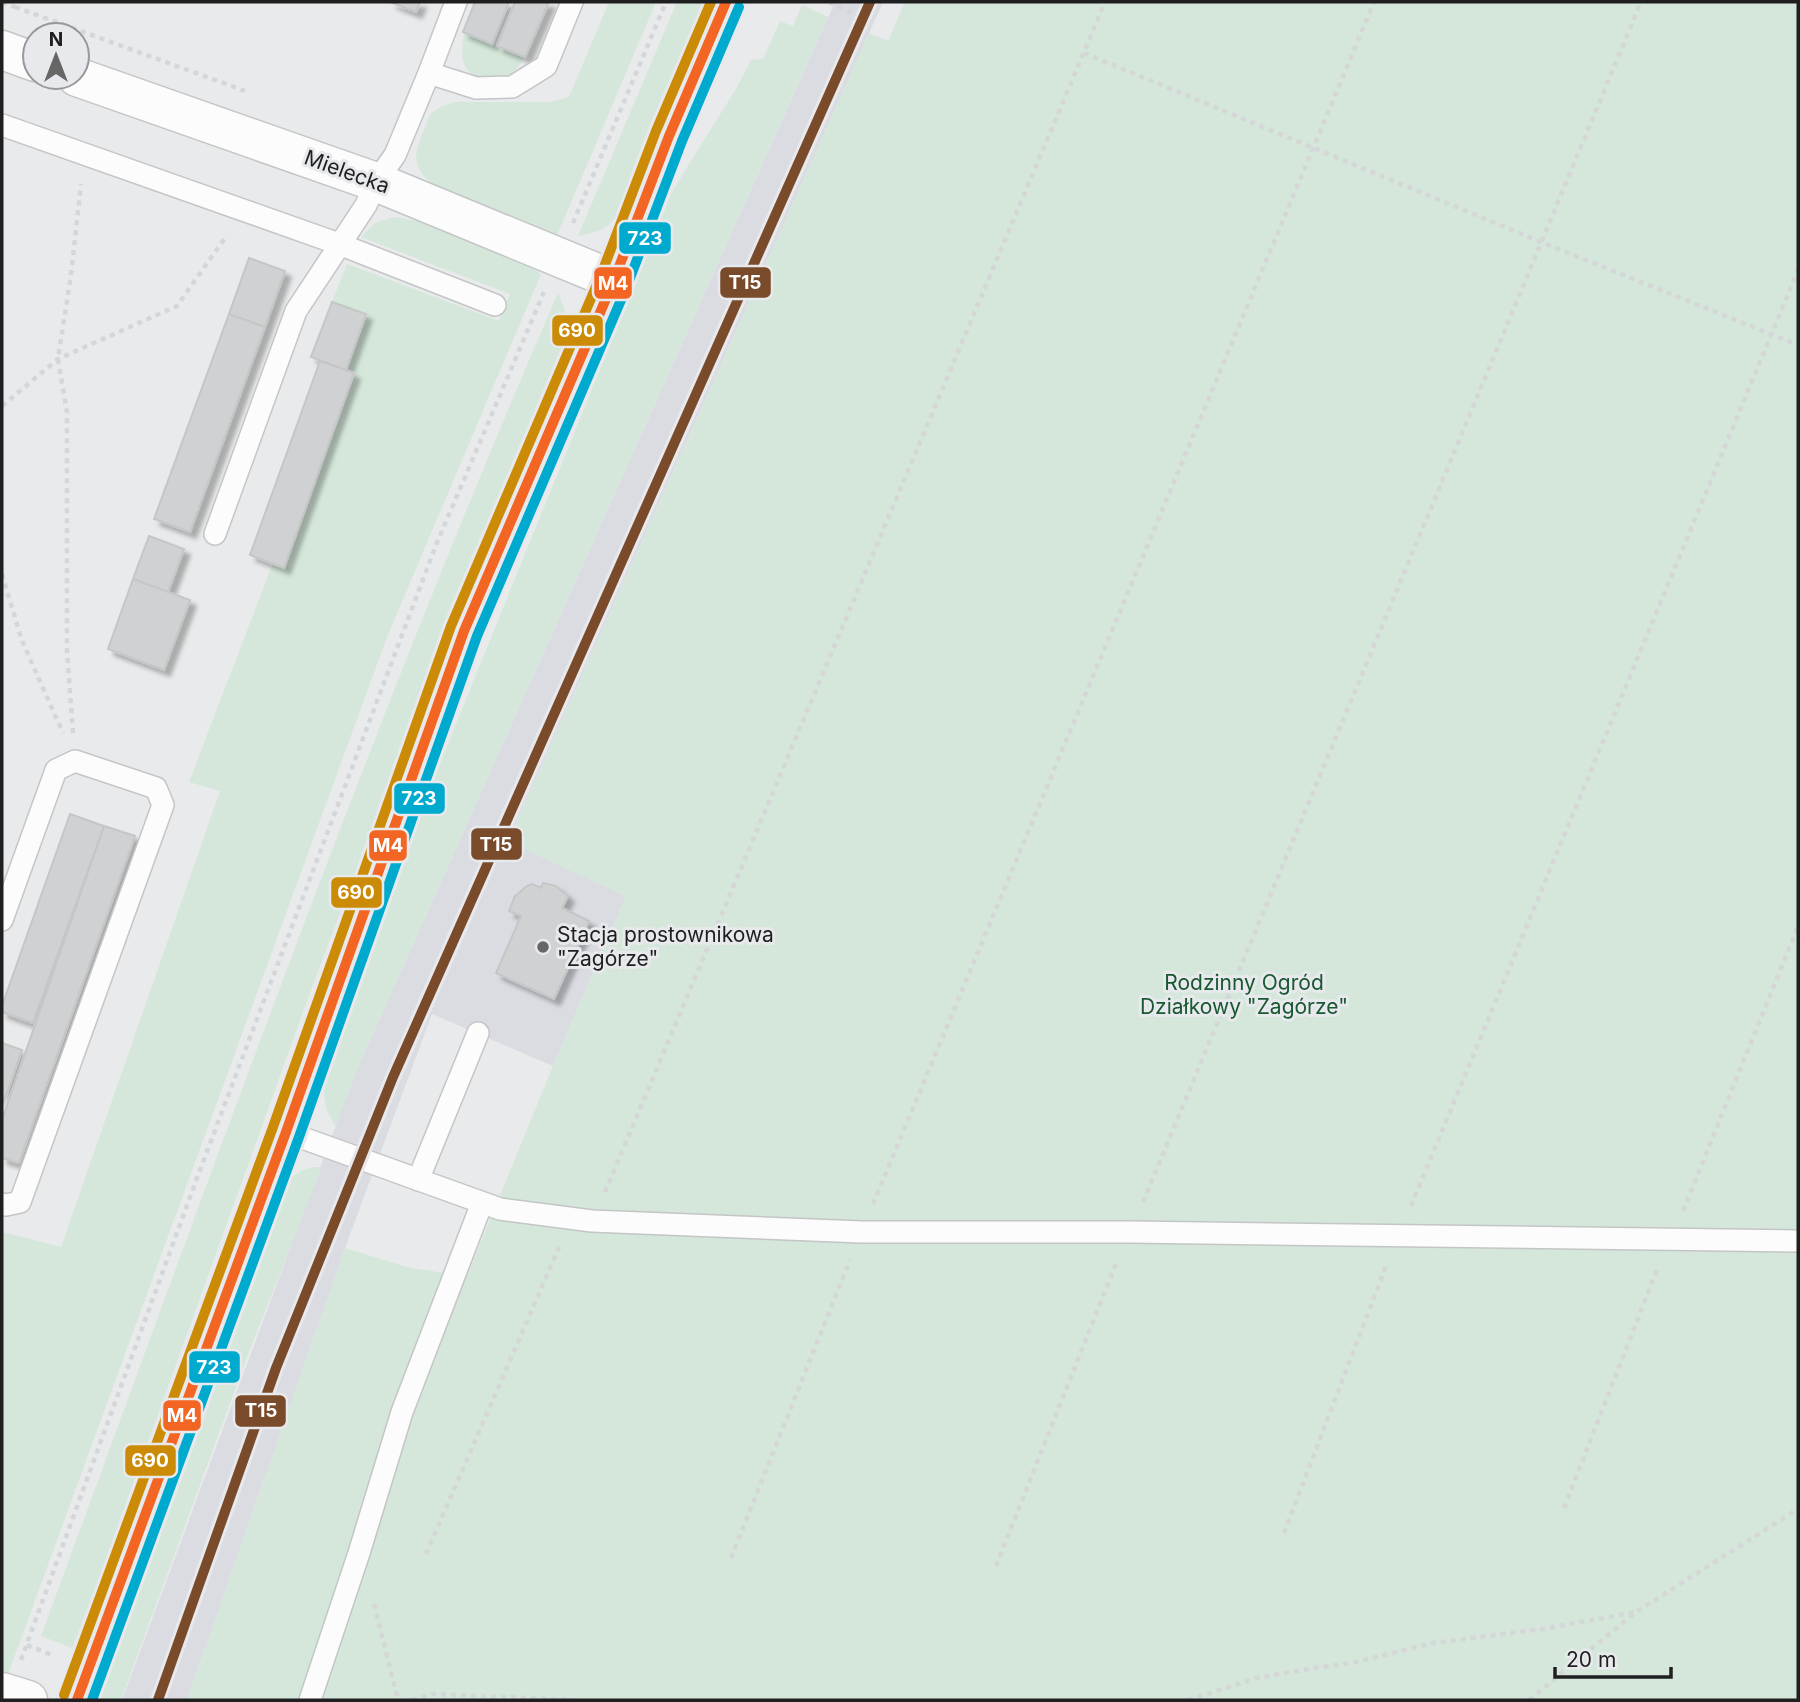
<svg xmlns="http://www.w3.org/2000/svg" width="1800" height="1702" viewBox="0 0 1800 1702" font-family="Inter,sans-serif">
	<defs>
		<filter id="shadow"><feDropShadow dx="6" dy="6" stdDeviation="2" flood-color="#0004"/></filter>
	</defs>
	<rect width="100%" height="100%" fill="#e9eaeb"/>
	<path fill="#dadce2" d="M835,2H883L508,841L626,896L553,1066L432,1014L345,1248L187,1700H122L355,1074Z"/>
	<path fill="#d4e7da" d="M609,2H656L556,238L432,184C411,166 414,153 424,130C426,126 427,119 430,115C435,108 446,105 454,102H550L569,97Z
		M677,2H706L625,202C611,226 606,231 578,236Z
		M905,2H1798V1700H187L345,1248L410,1268L467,1276L553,1066L626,896L508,842L869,33L888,41Z
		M802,5L828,17L355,1074L336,1126C323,1110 323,1093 325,1073L415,825L672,192L737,87L751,60L763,59L780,21L793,26Z
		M464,33L525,57C521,62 516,71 510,74C504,78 495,78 488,78C459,78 461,54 464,33Z
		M394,217L416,221L514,257L541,274L387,637L7,1677L2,1675V1232L61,1247L220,791L189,782L273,563L281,566L356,373L347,368L367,316L332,302L347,264L499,321L510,294L361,237L375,223Z
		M558,293L567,316V330L556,369L434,662L310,993L89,1606L72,1648L41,1636C207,1186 367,733 558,293Z
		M313,1167H322L247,1357L121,1700H100L286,1181L301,1171Z"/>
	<path fill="#d0d1d2" stroke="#c5c6c7" stroke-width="2" filter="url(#shadow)" d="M390,2H420L416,12Z
		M475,2H509L492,44L463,32Z
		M515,2H549L525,57L497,46Z
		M249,258L285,271L265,327L229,314Z
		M332,302L366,314L346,370L311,357Z
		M229,314L265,327L190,532L154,519Z
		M320,361L354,373L284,568L250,555Z
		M149,536L184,549L168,592L133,579Z
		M133,579L190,600L164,670L108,649Z
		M70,814L104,826L33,1023L2,1012V1006Z
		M104,826L135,836L19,1163L2,1158V1120Z
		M543,883L556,886L568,896L562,908L589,921L554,999L496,973L521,916L509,911L515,896L527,886L532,884L541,888Z
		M2,1043L22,1050L2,1107Z"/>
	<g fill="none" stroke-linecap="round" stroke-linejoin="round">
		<defs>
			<path id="lane" d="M429,73L476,88L512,87L546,66L572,2
				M2,125L339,244L495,305
				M215,534L296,311L366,205L376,182L395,155L429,73L456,2
				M2,920L56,770L75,761L156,788L163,805L20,1202L6,1205L2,1204
				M286,1132L500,1209L592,1221L862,1232H1131L1798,1241
				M418,1180L478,1033
				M310,1700L359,1553L402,1412L482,1203"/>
			<path id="street" d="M2,50L35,62
				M77,77L376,182L614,280
				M2,1692L28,1700"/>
			<path id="secondary" d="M77,1700L286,1132L464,631L614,280L669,136L726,2"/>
		</defs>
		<use href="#lane" stroke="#c4c5c6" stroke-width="24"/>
		<use href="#street" stroke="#c4c5c6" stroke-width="41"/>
		<use href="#secondary" stroke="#c4c5c6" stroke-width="41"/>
		<path stroke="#d5d6d7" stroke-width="4.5" stroke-dasharray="5 5" stroke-linecap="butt" d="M2,2L15,7L17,2
			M829,2L874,23
			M15,7L245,91
			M1084,53L1541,242L1798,345
			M573,223L666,2
			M2,406L58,359L177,306L227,235
			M2,574L22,641L63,733
			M73,733L67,650V412L58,359L71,275L81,184
			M605,1192L1105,2
			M1143,1202L1641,2
			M873,1204L1374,2
			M1411,1206L1798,270
			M1683,1211L1798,926
			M1564,1508L1658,1267
			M1284,1533L1386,1266
			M426,1554L560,1245
			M731,1558L850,1260
			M996,1566L1117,1261
			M374,1604L398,1700
			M27,1645L52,1655
			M21,1660L197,1178L436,545L544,292
			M412,1700L432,1694L574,1700
			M1188,1700L1257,1678L1314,1668L1352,1663L1433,1643L1543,1629L1636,1612
			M1529,1700L1636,1612L1798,1509"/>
		<use href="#lane" stroke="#fcfcfc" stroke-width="21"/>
		<use href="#street" stroke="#fcfcfc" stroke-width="38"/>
		<use href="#secondary" stroke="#fcfcfc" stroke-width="38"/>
		<defs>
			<path id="bus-1" d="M77,1700L286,1132L464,631L614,280L669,136L726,2"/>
			<path id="bus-2" d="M92,1700L299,1137L477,636L627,286L682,141L739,7"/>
			<path id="bus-3" d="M64,1695L273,1127L451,626L601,275L656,131L711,2"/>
		</defs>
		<use href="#bus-1" stroke="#e8e9ec" stroke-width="16"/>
		<use href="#bus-2" stroke="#e8e9ec" stroke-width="16"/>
		<use href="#bus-3" stroke="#e8e9ec" stroke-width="16"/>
		<use href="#bus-1" stroke="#f26522" stroke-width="10"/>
		<use href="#bus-2" stroke="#00a9ce" stroke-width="10"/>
		<use href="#bus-3" stroke="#cc8b06" stroke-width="10"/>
		<defs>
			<path id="tram-1" d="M158,1700L276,1368L393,1077L870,2"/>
		</defs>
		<use href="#tram-1" stroke="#e8e9ec" stroke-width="16"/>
		<use href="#tram-1" stroke="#7a4b2a" stroke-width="10"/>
	</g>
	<circle fill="#666667" stroke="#e8e9ec" stroke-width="2.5" cx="543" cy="947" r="7"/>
	<g text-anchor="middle" stroke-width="6" stroke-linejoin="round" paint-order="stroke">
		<g font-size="21" fill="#1f1f20" stroke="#e8e9ec">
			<text transform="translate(347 172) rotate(20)" y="7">Mielecka</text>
		</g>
		<g font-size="21" fill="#1f1f20" stroke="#e8e9ec" text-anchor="start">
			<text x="557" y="942">Stacja prostownikowa<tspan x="557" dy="24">"Zagórze"</tspan></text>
		</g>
		<g font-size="21" fill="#185832" stroke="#e8e9ec">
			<text x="1244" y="990">Rodzinny Ogród<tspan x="1244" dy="24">Działkowy "Zagórze"</tspan></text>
		</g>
	</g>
	<g stroke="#e8e9ec" stroke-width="2.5">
		<rect x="618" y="221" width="54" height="34" rx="7" fill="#00a9ce"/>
		<rect x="719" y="266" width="53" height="33" rx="7" fill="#7a4b2a"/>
		<rect x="593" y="266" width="40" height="34" rx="7" fill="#f26522"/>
		<rect x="551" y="314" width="53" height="33" rx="7" fill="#cc8b06"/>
		<rect x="393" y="782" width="53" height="33" rx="7" fill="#00a9ce"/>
		<rect x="470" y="827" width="53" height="34" rx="7" fill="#7a4b2a"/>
		<rect x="368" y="829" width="40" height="33" rx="7" fill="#f26522"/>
		<rect x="330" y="876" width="53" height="33" rx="7" fill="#cc8b06"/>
		<rect x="188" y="1350" width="53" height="34" rx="7" fill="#00a9ce"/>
		<rect x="234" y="1394" width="53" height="34" rx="7" fill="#7a4b2a"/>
		<rect x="162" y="1399" width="40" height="33" rx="7" fill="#f26522"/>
		<rect x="124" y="1444" width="53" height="33" rx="7" fill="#cc8b06"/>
	</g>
	<g font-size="19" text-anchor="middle" font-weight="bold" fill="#fff">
		<text x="645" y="245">723</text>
		<text x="745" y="289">T15</text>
		<text x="613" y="290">M4</text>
		<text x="577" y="337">690</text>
		<text x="419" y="805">723</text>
		<text x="496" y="851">T15</text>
		<text x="388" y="852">M4</text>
		<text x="356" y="899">690</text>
		<text x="214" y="1374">723</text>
		<text x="261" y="1417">T15</text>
		<text x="182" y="1422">M4</text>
		<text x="150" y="1467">690</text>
	</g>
	<rect width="1800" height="1702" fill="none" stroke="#1f1f20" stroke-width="7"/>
	<g transform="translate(56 56)"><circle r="33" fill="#e8e9ec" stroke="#98989a" stroke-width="2"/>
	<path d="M0-5L12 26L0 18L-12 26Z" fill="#666667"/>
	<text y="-10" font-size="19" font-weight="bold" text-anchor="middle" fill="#1f1f20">N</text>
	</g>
	<path d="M1555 1667v10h116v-10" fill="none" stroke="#1f1f20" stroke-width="3.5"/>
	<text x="1566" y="1667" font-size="21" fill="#1f1f20" stroke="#e8e9ec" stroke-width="5" paint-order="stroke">20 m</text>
</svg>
